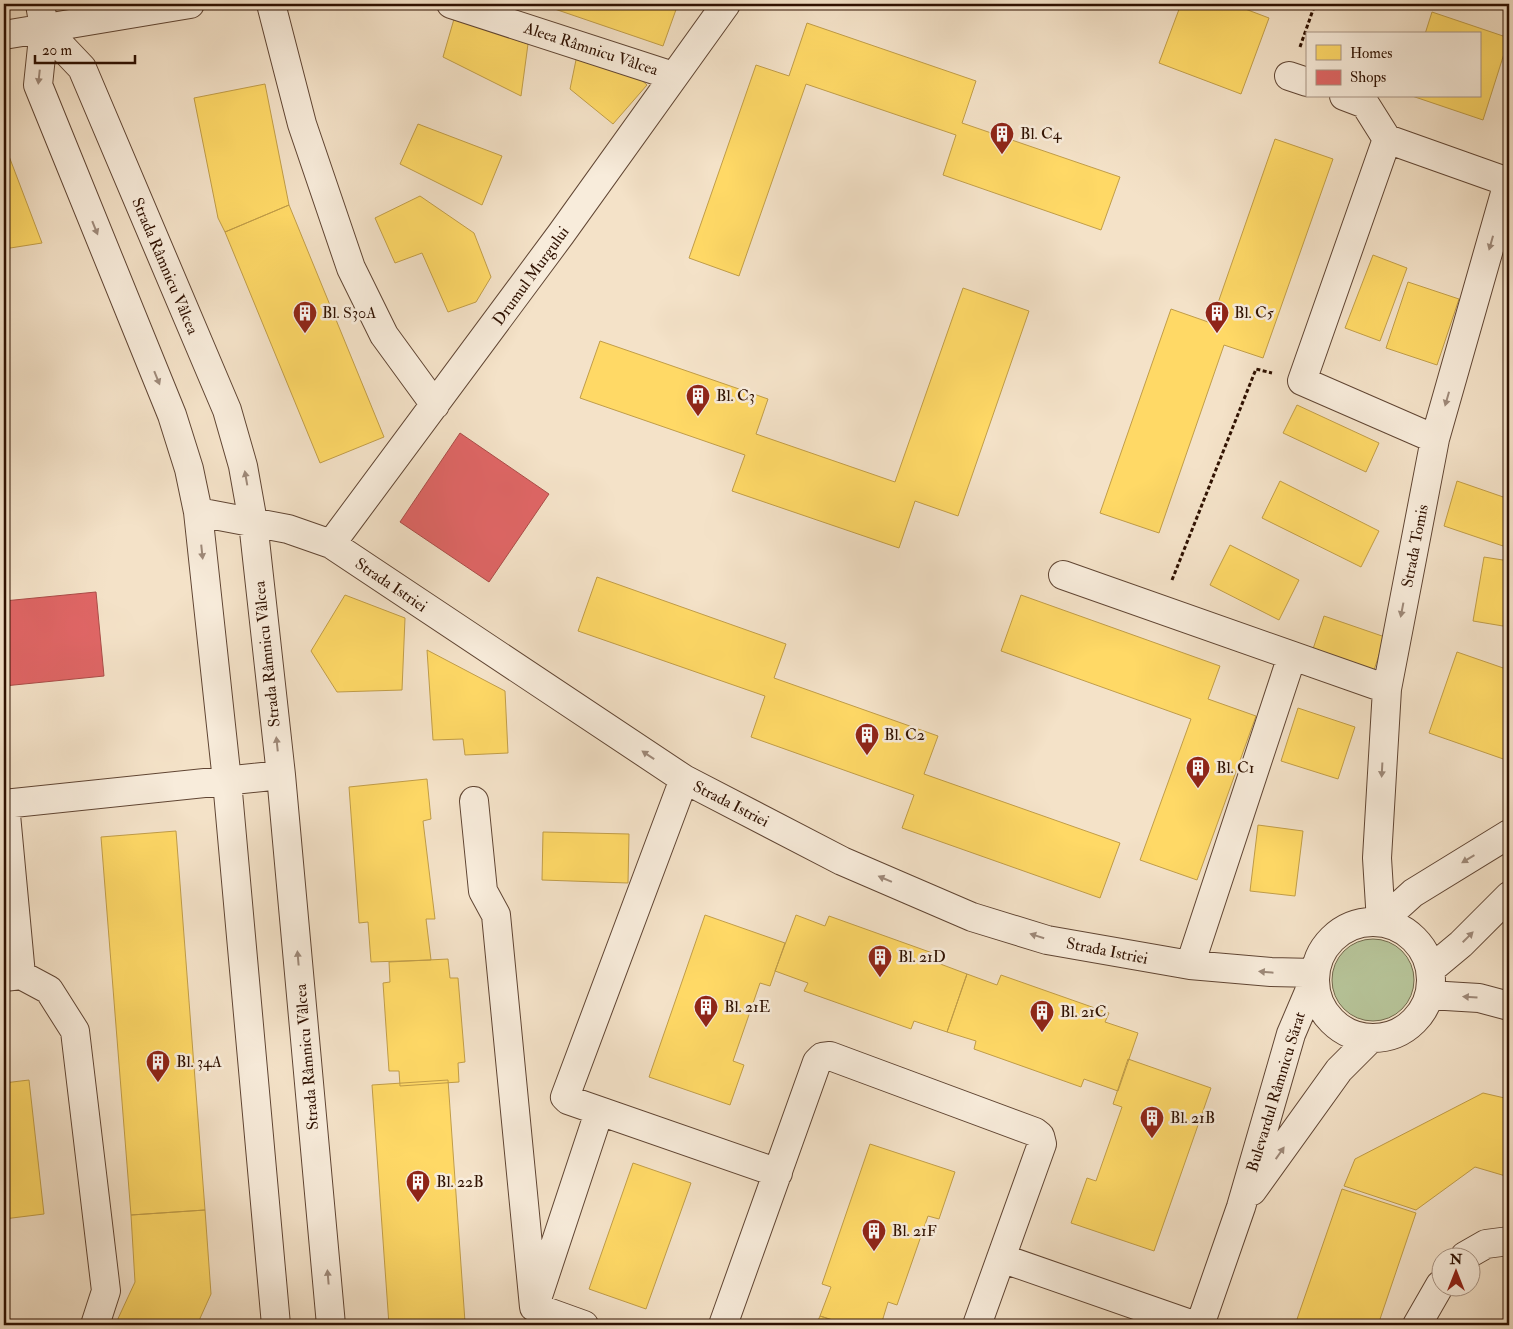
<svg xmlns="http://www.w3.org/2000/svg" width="1513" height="1329" font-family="'IM FELL Double Pica',serif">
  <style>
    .green { fill: #b7c499; stroke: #736a4d }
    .homes { fill: #ffd966; stroke: #c19d48 }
    .shops { fill: #e06666; stroke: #ab4c48 }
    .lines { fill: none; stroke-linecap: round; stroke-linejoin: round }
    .minor-casing { stroke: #604533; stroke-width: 30 }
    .path { stroke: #2f1101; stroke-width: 3; stroke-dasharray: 4 2.5; stroke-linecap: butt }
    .minor { stroke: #f8ecdb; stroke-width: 28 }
    .oneway { fill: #9e8979 }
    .labels { text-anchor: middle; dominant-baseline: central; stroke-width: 5; stroke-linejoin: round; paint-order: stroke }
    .street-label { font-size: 16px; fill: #2f1101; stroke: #f8ecdb }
    .poi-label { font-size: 16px; fill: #2f1101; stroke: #f8ecdb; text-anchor: start }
  </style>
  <rect width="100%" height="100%" fill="#f4e2c8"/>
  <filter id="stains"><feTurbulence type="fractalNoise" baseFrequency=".004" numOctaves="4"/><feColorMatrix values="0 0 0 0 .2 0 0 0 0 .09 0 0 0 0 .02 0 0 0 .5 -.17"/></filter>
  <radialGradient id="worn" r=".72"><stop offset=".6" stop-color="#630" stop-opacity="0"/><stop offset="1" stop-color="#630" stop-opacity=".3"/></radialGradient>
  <path class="green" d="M1332 980a41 41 0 1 1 82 0a41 41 0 1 1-82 0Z"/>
  <path class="homes" d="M 540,4 L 678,4 L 663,46 Z
    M 1181,4 L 1232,4 L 1269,18 L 1241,94 L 1159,63 Z
    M 1432,12 L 1509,38 L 1483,120 L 1412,96 L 1479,96 L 1479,34 L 1425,34 Z
    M 454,19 L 528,44 L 521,96 L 443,57 Z
    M 807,23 L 976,81 L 962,123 L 1120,177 L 1101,230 L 943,175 L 956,135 L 806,84 L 739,276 L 689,258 L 756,65 L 789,76 Z
    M 577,55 L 635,74 L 647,85 L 613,124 L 570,89 Z
    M 265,84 L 289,205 L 225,232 L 218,218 L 194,98 Z
    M 418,124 L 502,156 L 482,205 L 400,164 Z
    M 1275,139 L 1333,159 L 1263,358 L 1224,345 L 1159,533 L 1100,513 L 1171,309 L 1211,323 Z
    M 4,143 L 42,243 L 4,249 Z
    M 420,196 L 474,233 L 491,277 L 476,302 L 448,312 L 422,253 L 395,263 L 375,218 Z
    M 289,205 L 384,437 L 320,463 L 225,232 Z
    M 1373,255 L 1407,268 L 1380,341 L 1345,328 Z
    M 1408,282 L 1459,299 L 1437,365 L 1386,348 Z
    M 963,288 L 1029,311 L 958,516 L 915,501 L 899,548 L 732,491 L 745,455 L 580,398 L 600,341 L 768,399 L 756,434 L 895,482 Z
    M 1297,405 L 1379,443 L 1366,472 L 1283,433 Z
    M 1280,481 L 1379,531 L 1361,567 L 1262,518 Z
    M 1457,481 L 1509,499 L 1509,548 L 1444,526 Z
    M 1230,545 L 1299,580 L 1279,620 L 1210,585 Z
    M 1484,557 L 1509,561 L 1509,627 L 1473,621 Z
    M 597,577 L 786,644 L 774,678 L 938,736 L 924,774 L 1120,843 L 1100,898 L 902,828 L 914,795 L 751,737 L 765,696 L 578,631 Z
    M 345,595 L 405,618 L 402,690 L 337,692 L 311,651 Z
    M 1021,595 L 1220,666 L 1208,699 L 1256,716 L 1197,880 L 1140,860 L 1191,719 L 1001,651 Z
    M 1324,616 L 1385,637 L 1373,673 L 1312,652 Z
    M 427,650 L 505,691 L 508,753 L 465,755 L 463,739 L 433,740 Z
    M 1457,652 L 1509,670 L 1509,761 L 1429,733 Z
    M 1298,708 L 1355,727 L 1338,779 L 1281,761 Z
    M 427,779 L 431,819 L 423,821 L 435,919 L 426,919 L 431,960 L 371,962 L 368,922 L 359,923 L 349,787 Z
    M 1258,825 L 1303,831 L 1295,896 L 1250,891 Z
    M 176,831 L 205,1210 L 131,1215 L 101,837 Z
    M 543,832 L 629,834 L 628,883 L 542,880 Z
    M 705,915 L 785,943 L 770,986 L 760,983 L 733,1061 L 744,1065 L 730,1105 L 649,1077 Z
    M 796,915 L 825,926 L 829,916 L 938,955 L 935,962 L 967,974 L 947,1032 L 914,1021 L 911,1029 L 804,991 L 808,983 L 775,971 Z
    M 448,959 L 450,978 L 458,978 L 465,1062 L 458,1063 L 459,1082 L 400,1086 L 399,1071 L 389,1071 L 383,983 L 390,982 L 389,962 Z
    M 967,974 L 997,985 L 1001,975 L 1109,1013 L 1105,1022 L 1138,1033 L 1118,1091 L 1084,1079 L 1081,1087 L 974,1049 L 976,1041 L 947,1032 Z
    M 1128,1059 L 1211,1088 L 1154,1251 L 1071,1223 L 1087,1178 L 1096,1181 L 1122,1107 L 1113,1104 Z
    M 29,1080 L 44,1214 L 4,1219 L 4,1083 Z
    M 448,1080 L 465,1322 L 389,1325 L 372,1085 Z
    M 1483,1093 L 1509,1099 L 1509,1177 L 1475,1167 L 1416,1210 L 1344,1186 L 1355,1159 Z
    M 870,1144 L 955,1172 L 939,1219 L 928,1216 L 897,1305 L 888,1302 L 881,1325 L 848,1325 L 820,1316 L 831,1287 L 822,1284 Z
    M 633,1163 L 691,1183 L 646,1309 L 589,1289 Z
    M 1342,1189 L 1416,1213 L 1378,1325 L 1295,1325 Z
    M 205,1210 L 211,1294 L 197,1325 L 122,1325 L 116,1323 L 135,1282 L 131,1215 Z
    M 820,1316 L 848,1325 L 816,1325 Z"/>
  <path class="shops" d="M 460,433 L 549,494 L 489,582 L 400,522 Z
    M 96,592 L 104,676 L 4,686 L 4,601 Z"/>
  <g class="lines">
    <defs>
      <path id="minor" d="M 40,4 L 44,28 L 38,85 L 172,415 L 189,469 L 198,512 L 227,781 L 276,1325
        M 271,4 L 302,124 L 351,268 L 384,335 L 435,405
        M 451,4 L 673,76
        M 44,28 L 82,68 L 227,410 L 243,466 L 253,522 L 281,775 L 331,1325
        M 4,35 L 190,4
        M 1289,76 L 1307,82
        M 1344,96 L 1365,104 L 1387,139 L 1508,182
        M 1387,139 L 1302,381 L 1435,439
        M 198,512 L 288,529 L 331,544 L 684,779 L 842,861 L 972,917 L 1047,940 L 1190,965 L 1271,972 L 1315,973
        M 331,544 L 561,234 L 726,4
        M 1063,575 L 1387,689
        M 684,779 L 565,1097 L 568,1100 L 778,1173
        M 474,801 L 483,891 L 496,915 L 534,1307 L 584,1325
        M 4,804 L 281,775
        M1315 980a58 58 0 1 1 116 0a58 58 0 1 1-116 0Z
        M 1381,922 L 1377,858 L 1387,689 L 1435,439 L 1509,179
        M 1381,922 L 1413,893 L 1509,834
        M 1190,965 L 1292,656
        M 1431,969 L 1461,944 L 1509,896
        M 21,975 L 49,990 L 75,1031 L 106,1291 L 95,1325
        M 4,977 L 21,975 L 5,804
        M 1429,995 L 1479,998 L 1509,1006
        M 1252,1191 L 1339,1070 L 1371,1038
        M 1465,1256 L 1486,1244 L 1509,1241
        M 1001,1258 L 1193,1325
        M 537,1299 L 599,1112
        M 723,1325 L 817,1062 L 822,1057 L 830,1056 L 1035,1132 L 1040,1136 L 1042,1144 L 977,1325
        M 1200,1325 L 1241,1207 L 1291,1034 L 1314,980
        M 1417,1325 L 1440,1285"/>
    </defs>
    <use href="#minor" class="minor-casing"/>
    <path class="path" d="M 1300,47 L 1315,4
      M 1172,580 L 1256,369 L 1272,373"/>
    <use href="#minor" class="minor"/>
  </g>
  <defs><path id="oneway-solid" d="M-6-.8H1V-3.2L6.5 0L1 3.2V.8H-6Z" transform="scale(1.25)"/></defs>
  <g class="oneway">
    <use href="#oneway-solid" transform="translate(39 77) rotate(96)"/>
    <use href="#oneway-solid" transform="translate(95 228) rotate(68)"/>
    <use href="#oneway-solid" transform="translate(1491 243) rotate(106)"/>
    <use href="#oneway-solid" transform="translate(157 378) rotate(68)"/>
    <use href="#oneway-solid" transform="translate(1447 399) rotate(106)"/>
    <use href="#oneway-solid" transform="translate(246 478) rotate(-100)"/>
    <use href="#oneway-solid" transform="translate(202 552) rotate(84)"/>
    <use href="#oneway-solid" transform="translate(1402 610) rotate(101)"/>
    <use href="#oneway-solid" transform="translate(277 744) rotate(-96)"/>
    <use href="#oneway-solid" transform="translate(648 755) rotate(-146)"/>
    <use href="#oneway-solid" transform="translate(1382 770) rotate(93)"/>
    <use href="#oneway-solid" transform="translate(1468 859) rotate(149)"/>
    <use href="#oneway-solid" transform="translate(885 879) rotate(-157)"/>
    <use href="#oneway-solid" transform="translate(1037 936) rotate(-163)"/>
    <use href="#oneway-solid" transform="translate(1468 937) rotate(-45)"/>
    <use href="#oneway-solid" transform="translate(298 958) rotate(-95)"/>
    <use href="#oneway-solid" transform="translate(1266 972) rotate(-175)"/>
    <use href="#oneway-solid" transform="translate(1470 997) rotate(-176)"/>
    <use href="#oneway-solid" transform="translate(1280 1153) rotate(-55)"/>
    <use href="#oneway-solid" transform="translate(328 1277) rotate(-95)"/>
  </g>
  <defs>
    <symbol id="building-pin" viewBox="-11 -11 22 30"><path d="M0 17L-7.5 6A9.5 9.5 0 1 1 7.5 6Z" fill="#8f2418" stroke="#f8ecdb"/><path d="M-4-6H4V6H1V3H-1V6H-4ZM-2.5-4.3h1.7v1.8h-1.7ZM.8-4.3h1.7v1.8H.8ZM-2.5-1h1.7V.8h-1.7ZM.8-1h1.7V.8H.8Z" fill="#fff"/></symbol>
  </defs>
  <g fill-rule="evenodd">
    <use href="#building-pin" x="988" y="120" width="28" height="38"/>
    <use href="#building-pin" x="291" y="299" width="28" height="38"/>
    <use href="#building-pin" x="1203" y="299" width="28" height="38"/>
    <use href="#building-pin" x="684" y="382" width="28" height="38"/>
    <use href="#building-pin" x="853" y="721" width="28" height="38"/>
    <use href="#building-pin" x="1184" y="754" width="28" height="38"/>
    <use href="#building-pin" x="866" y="943" width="28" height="38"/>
    <use href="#building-pin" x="692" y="993" width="28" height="38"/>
    <use href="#building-pin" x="1028" y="998" width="28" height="38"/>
    <use href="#building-pin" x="144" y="1048" width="28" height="38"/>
    <use href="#building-pin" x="1138" y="1104" width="28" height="38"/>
    <use href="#building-pin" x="404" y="1168" width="28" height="38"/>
    <use href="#building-pin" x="860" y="1217" width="28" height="38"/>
  </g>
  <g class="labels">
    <g class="street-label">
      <text transform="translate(591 49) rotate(18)">Aleea Râmnicu Vâlcea</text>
      <text transform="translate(165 266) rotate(67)">Strada Râmnicu Vâlcea</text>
      <text transform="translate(531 276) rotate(-54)">Drumul Murgului</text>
      <text transform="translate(1415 546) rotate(-79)">Strada Tomis</text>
      <text transform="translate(391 585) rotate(34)">Strada Istriei</text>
      <text transform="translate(267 654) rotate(-96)">Strada Râmnicu Vâlcea</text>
      <text transform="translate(731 804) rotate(27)">Strada Istriei</text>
      <text transform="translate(1107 951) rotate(11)">Strada Istriei</text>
      <text transform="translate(307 1057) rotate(-95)">Strada Râmnicu Vâlcea</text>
      <text transform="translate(1276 1092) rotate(-73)">Bulevardul Râmnicu Sărat</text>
    </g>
    <g class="poi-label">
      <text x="1020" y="134">Bl. C4</text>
      <text x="322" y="313">Bl. S30A</text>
      <text x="1234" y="313">Bl. C5</text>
      <text x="716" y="396">Bl. C3</text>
      <text x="884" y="735">Bl. C2</text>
      <text x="1216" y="768">Bl. C1</text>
      <text x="898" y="957">Bl. 21D</text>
      <text x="724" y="1007">Bl. 21E</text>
      <text x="1060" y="1012">Bl. 21C</text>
      <text x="176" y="1062">Bl. 34A</text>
      <text x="1170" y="1118">Bl. 21B</text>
      <text x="436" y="1182">Bl. 22B</text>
      <text x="892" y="1231">Bl. 21F</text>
    </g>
  </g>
  <rect width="1513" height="1329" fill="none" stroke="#f4e2c8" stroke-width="20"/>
  <rect x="5" y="5" width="1503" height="1319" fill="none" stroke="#2f1101" stroke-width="2.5"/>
  <rect x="10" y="10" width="1493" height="1309" fill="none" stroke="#2f1101"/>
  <rect x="1306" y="32" width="175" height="65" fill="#f8ecdb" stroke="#a89484"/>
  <rect x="1316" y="45" width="25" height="15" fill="#ffd966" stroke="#a89484"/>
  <text x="1350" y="58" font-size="15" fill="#2f1101">Homes</text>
  <rect x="1316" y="70" width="25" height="15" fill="#e06666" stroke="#a89484"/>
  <text x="1350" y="82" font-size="15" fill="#2f1101">Shops</text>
  <g transform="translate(1456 1272)"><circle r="24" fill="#f8ecdb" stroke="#a89484"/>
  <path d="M0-4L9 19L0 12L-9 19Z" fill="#8f2418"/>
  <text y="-8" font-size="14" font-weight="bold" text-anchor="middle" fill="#2f1101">N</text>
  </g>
  <path d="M35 55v8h100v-8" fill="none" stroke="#2f1101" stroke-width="2.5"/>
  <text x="42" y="55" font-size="15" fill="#2f1101" stroke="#f8ecdb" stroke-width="4" paint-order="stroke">20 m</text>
  <rect width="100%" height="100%" filter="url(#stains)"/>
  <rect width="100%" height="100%" fill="url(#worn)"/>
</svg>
